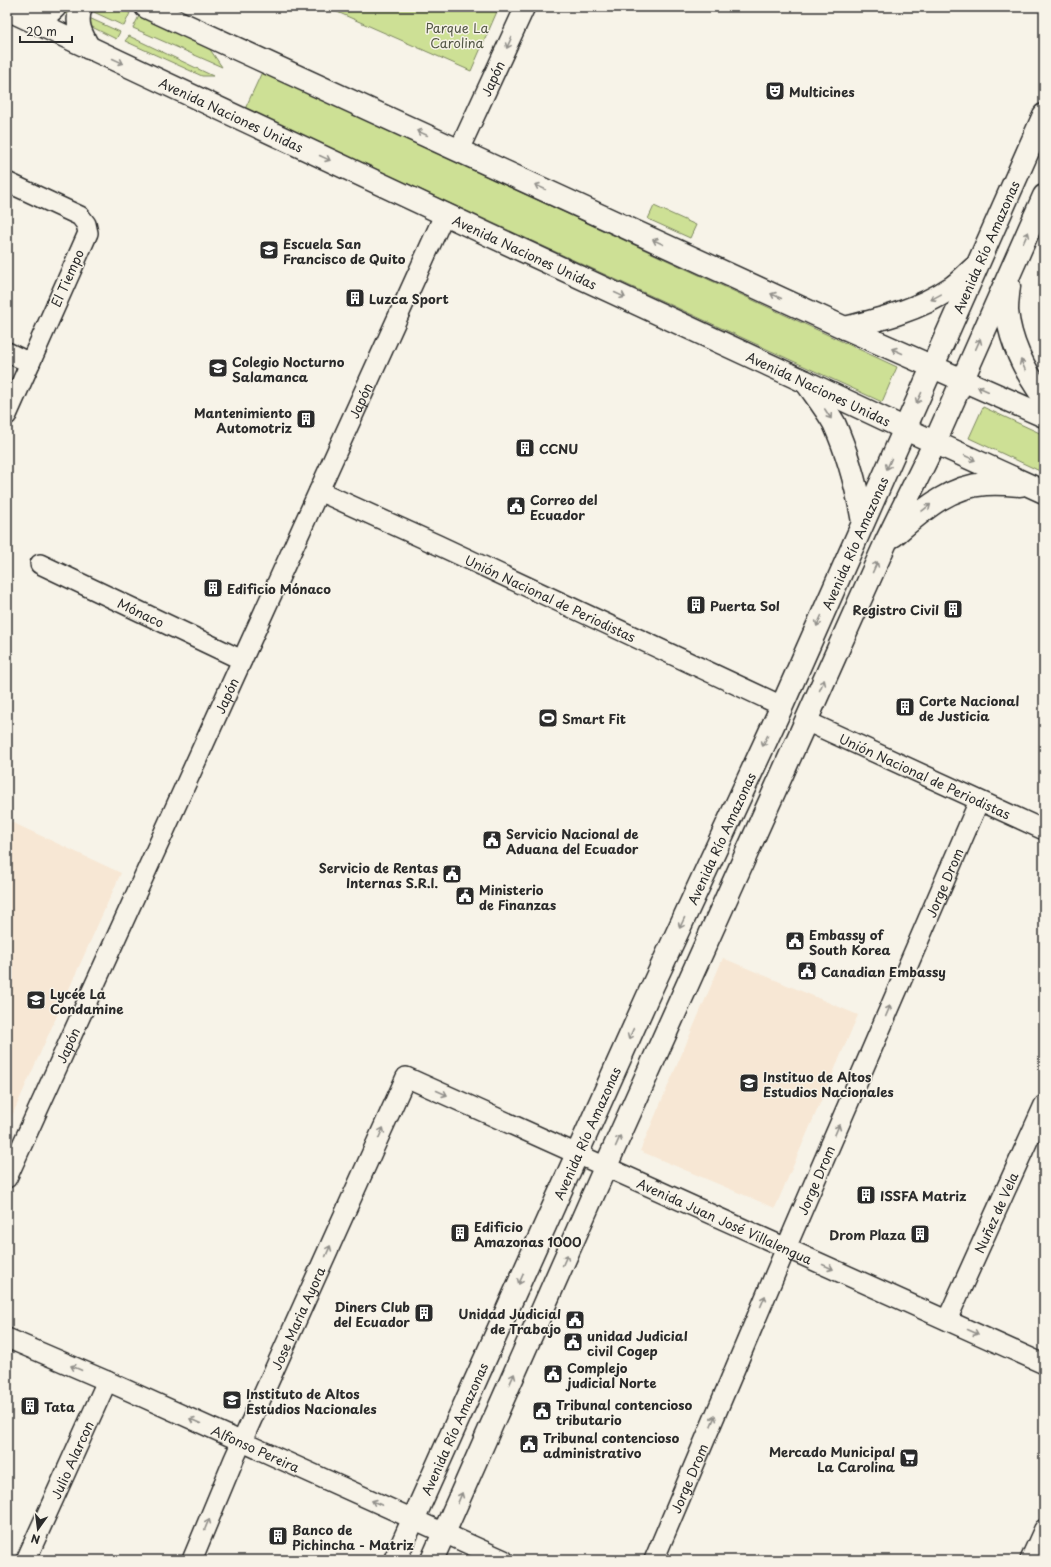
<svg xmlns="http://www.w3.org/2000/svg" width="1051" height="1567" font-family="'Playpen Sans',sans-serif">
  <style>
    .built { fill: #f7e7d4 }
    .green { fill: #cde095; stroke: #7c8660 }
    .lines { fill: none; stroke-linecap: round; stroke-linejoin: round }
    .minor-casing { stroke: #2b2b2b; stroke-width: 22 }
    .major-casing { stroke: #2b2b2b; stroke-width: 25 }
    .minor { stroke: #f7f3e8; stroke-width: 19 }
    .major { stroke: #f7f3e8; stroke-width: 22 }
    .oneway { stroke: #918f8a }
    .labels { text-anchor: middle; dominant-baseline: central; stroke-width: 3; stroke-linejoin: round; paint-order: stroke }
    .park-label { font-size: 13px; fill: #545846; stroke: #f7f3e8 }
    .street-label { font-size: 13px; fill: #2b2b2b; stroke: #f7f3e8 }
    .poi-label { font-size: 13px; font-weight: bold; fill: #2b2b2b; stroke: #f7f3e8; text-anchor: start }
  </style>
  <rect width="100%" height="100%" fill="#f7f3e8"/>
  <filter id="ink" filterUnits="userSpaceOnUse"><feTurbulence type="fractalNoise" baseFrequency=".025" numOctaves="2"/><feDisplacementMap in="SourceGraphic" scale="8" xChannelSelector="R" yChannelSelector="G"/><feConvolveMatrix kernelMatrix="1 2 1 2 8 2 1 2 1" color-interpolation-filters="sRGB"/></filter>
  <g filter="url(#ink)">
    <path class="built" d="M 7,820 L 121,873 L 7,1127 Z
      M 723,958 L 858,1015 L 775,1208 L 640,1151 Z"/>
    <path class="green" d="M 52,7 L 65,7 L 120,32 L 116,39 Z
      M 83,7 L 118,7 L 130,13 L 124,26 Z
      M 326,7 L 499,7 L 471,71 Z
      M 139,16 L 209,48 L 222,67 L 133,28 Z
      M 129,36 L 213,76 L 202,76 L 125,41 Z
      M 262,72 L 897,367 L 882,402 L 245,109 Z
      M 654,206 L 696,225 L 690,238 L 648,219 Z
      M 983,407 L 1044,435 L 1044,473 L 969,438 Z"/>
    <g class="lines">
      <defs>
        <g id="minor">
          <path id="s1" d="M 459,150 L 525,7"/>
          <path d="M 7,182 L 80,216 L 86,224 L 88,233 L 7,415"/>
          <path d="M 7,352 L 30,363"/>
          <path id="s2" d="M 319,491 L 438,545 L 782,706"/>
          <path id="s3" d="M 40,564 L 242,660"/>
          <path id="s4" d="M 806,721 L 1044,830"/>
          <path id="s5" d="M 7,1178 L 445,213"/>
          <path id="s6" d="M 947,1320 L 1044,1105"/>
          <path id="s7" d="M 7,1338 L 107,1381 L 504,1560"/>
          <path id="s8" d="M 26,1560 L 107,1381"/>
          <path id="s9" d="M 192,1560 L 234,1459 L 406,1077 L 1044,1364"/>
          <path id="s10" d="M 654,1560 L 786,1248 L 979,801"/>
          <path d="M 1030,1560 L 1044,1529"/>
        </g>
        <g id="major">
          <path d="M 81,7 C 75,23 81,34 89,48"/>
          <path d="M 146,7 L 845,328 L 1044,416"/>
          <path id="s11" d="M 7,9 L 485,233 L 806,382 L 912,432 L 1044,492"/>
          <path d="M 21,14 C 34,18 45,18 55,7"/>
          <path d="M 1009,286 C 1008,294 1007,303 1007,311 C 1010,343 1026,373 1044,398"/>
          <path d="M 845,328 C 882,319 918,310 951,288 C 959,283 966,275 974,268"/>
          <path d="M 806,382 C 815,395 826,409 834,423 C 848,454 857,488 863,522"/>
          <path d="M 893,536 C 920,513 948,486 986,484 C 997,483 1009,484 1020,485"/>
          <path id="s12" d="M 395,1560 L 647,998 L 782,706 L 1044,115"/>
          <path d="M 432,1560 L 601,1177 L 806,721 L 886,542 L 935,442 L 1044,196"/>
        </g>
      </defs>
      <use href="#minor" class="minor-casing"/>
      <use href="#major" class="major-casing"/>
      <use href="#minor" class="minor"/>
      <use href="#major" class="major"/>
    </g>
    <defs><path id="oneway-shaft" d="M-6 0H5M1.5-3L5.5 0L1.5 3" fill="none" stroke-width="1.6" stroke-linecap="round" stroke-linejoin="round"/></defs>
    <g class="oneway">
      <use href="#oneway-shaft" transform="translate(509 43) rotate(114)"/>
      <use href="#oneway-shaft" transform="translate(118 61) rotate(25)"/>
      <use href="#oneway-shaft" transform="translate(422 133) rotate(-155)"/>
      <use href="#oneway-shaft" transform="translate(325 158) rotate(25)"/>
      <use href="#oneway-shaft" transform="translate(540 187) rotate(-155)"/>
      <use href="#oneway-shaft" transform="translate(1026 237) rotate(-66)"/>
      <use href="#oneway-shaft" transform="translate(658 242) rotate(-155)"/>
      <use href="#oneway-shaft" transform="translate(620 295) rotate(25)"/>
      <use href="#oneway-shaft" transform="translate(776 296) rotate(-155)"/>
      <use href="#oneway-shaft" transform="translate(936 297) rotate(151)"/>
      <use href="#oneway-shaft" transform="translate(978 344) rotate(-66)"/>
      <use href="#oneway-shaft" transform="translate(897 351) rotate(-156)"/>
      <use href="#oneway-shaft" transform="translate(1023 365) rotate(-114)"/>
      <use href="#oneway-shaft" transform="translate(983 389) rotate(-156)"/>
      <use href="#oneway-shaft" transform="translate(919 398) rotate(115)"/>
      <use href="#oneway-shaft" transform="translate(828 414) rotate(57)"/>
      <use href="#oneway-shaft" transform="translate(970 458) rotate(25)"/>
      <use href="#oneway-shaft" transform="translate(889 464) rotate(114)"/>
      <use href="#oneway-shaft" transform="translate(926 508) rotate(-38)"/>
      <use href="#oneway-shaft" transform="translate(875 567) rotate(-66)"/>
      <use href="#oneway-shaft" transform="translate(819 621) rotate(114)"/>
      <use href="#oneway-shaft" transform="translate(822 685) rotate(-66)"/>
      <use href="#oneway-shaft" transform="translate(765 741) rotate(115)"/>
      <use href="#oneway-shaft" transform="translate(682 923) rotate(115)"/>
      <use href="#oneway-shaft" transform="translate(888 1011) rotate(-67)"/>
      <use href="#oneway-shaft" transform="translate(631 1034) rotate(114)"/>
      <use href="#oneway-shaft" transform="translate(442 1093) rotate(24)"/>
      <use href="#oneway-shaft" transform="translate(837 1130) rotate(-67)"/>
      <use href="#oneway-shaft" transform="translate(381 1133) rotate(-66)"/>
      <use href="#oneway-shaft" transform="translate(618 1141) rotate(-66)"/>
      <use href="#oneway-shaft" transform="translate(328 1251) rotate(-66)"/>
      <use href="#oneway-shaft" transform="translate(565 1260) rotate(-66)"/>
      <use href="#oneway-shaft" transform="translate(828 1267) rotate(24)"/>
      <use href="#oneway-shaft" transform="translate(521 1279) rotate(114)"/>
      <use href="#oneway-shaft" transform="translate(763 1301) rotate(-67)"/>
      <use href="#oneway-shaft" transform="translate(973 1332) rotate(24)"/>
      <use href="#oneway-shaft" transform="translate(76 1368) rotate(-157)"/>
      <use href="#oneway-shaft" transform="translate(512 1379) rotate(-66)"/>
      <use href="#oneway-shaft" transform="translate(195 1421) rotate(-156)"/>
      <use href="#oneway-shaft" transform="translate(713 1421) rotate(-67)"/>
      <use href="#oneway-shaft" transform="translate(460 1498) rotate(-67)"/>
      <use href="#oneway-shaft" transform="translate(377 1503) rotate(-156)"/>
      <use href="#oneway-shaft" transform="translate(207 1524) rotate(-68)"/>
    </g>
  </g>
  <defs>
    <symbol id="theatre-square" viewBox="-11 -11 22 22"><rect x="-9" y="-9" width="18" height="18" rx="4" fill="#2b2b2b" stroke="#f7f3e8"/><path d="M-5-5.5Q0-4 5-5.5V0Q5 5 0 6Q-5 5-5 0ZM-3.3-2.5H-1v1.5H-3.3ZM1-2.5H3.3v1.5H1ZM-2.8 1Q0 5.5 2.8 1Z" fill="#fff"/></symbol>
    <symbol id="school-square" viewBox="-11 -11 22 22"><rect x="-9" y="-9" width="18" height="18" rx="4" fill="#2b2b2b" stroke="#f7f3e8"/><path d="M0-5L7-2L0 1L-7-2ZM-4 1L0 2.5L4 1V4Q0 6-4 4Z" fill="#fff"/></symbol>
    <symbol id="building-square" viewBox="-11 -11 22 22"><rect x="-9" y="-9" width="18" height="18" rx="4" fill="#2b2b2b" stroke="#f7f3e8"/><path d="M-4-6H4V6H1V3H-1V6H-4ZM-2.5-4.3h1.7v1.8h-1.7ZM.8-4.3h1.7v1.8H.8ZM-2.5-1h1.7V.8h-1.7ZM.8-1h1.7V.8H.8Z" fill="#fff"/></symbol>
    <symbol id="civic-square" viewBox="-11 -11 22 22"><rect x="-9" y="-9" width="18" height="18" rx="4" fill="#2b2b2b" stroke="#f7f3e8"/><path d="M-.6-6.5H3V-4.5H.6V-3L4-1V1h2V6H-6V1h2V-1L-.6-3ZM-1.2 2.5V6h2.4V2.5Z" fill="#fff"/></symbol>
    <symbol id="stadium-square" viewBox="-11 -11 22 22"><rect x="-9" y="-9" width="18" height="18" rx="4" fill="#2b2b2b" stroke="#f7f3e8"/><path d="M0-5a6.5 5 0 1 0 0 10a6.5 5 0 1 0 0-10ZM-3.5-1.8h7v3.6h-7Z" fill="#fff"/></symbol>
    <symbol id="university-square" viewBox="-11 -11 22 22"><rect x="-9" y="-9" width="18" height="18" rx="4" fill="#2b2b2b" stroke="#f7f3e8"/><path d="M0-5L7-2L0 1L-7-2ZM-4 1L0 2.5L4 1V4Q0 6-4 4Z" fill="#fff"/></symbol>
    <symbol id="supermarket-square" viewBox="-11 -11 22 22"><rect x="-9" y="-9" width="18" height="18" rx="4" fill="#2b2b2b" stroke="#f7f3e8"/><path d="M-6-5.5h2.5l.6 2H6L4.5 2H-2.5L-4.4-4H-6ZM-1.5 3.2a1.3 1.3 0 1 0 .1 0ZM3 3.2a1.3 1.3 0 1 0 .1 0Z" fill="#fff"/></symbol>
  </defs>
  <g fill-rule="evenodd">
    <use href="#theatre-square" x="764" y="80" width="22" height="22"/>
    <use href="#school-square" x="258" y="239" width="22" height="22"/>
    <use href="#building-square" x="344" y="287" width="22" height="22"/>
    <use href="#school-square" x="207" y="357" width="22" height="22"/>
    <use href="#building-square" x="295" y="408" width="22" height="22"/>
    <use href="#building-square" x="514" y="437" width="22" height="22"/>
    <use href="#civic-square" x="505" y="495" width="22" height="22"/>
    <use href="#building-square" x="202" y="577" width="22" height="22"/>
    <use href="#building-square" x="685" y="594" width="22" height="22"/>
    <use href="#building-square" x="942" y="598" width="22" height="22"/>
    <use href="#building-square" x="894" y="696" width="22" height="22"/>
    <use href="#stadium-square" x="537" y="707" width="22" height="22"/>
    <use href="#civic-square" x="481" y="829" width="22" height="22"/>
    <use href="#civic-square" x="441" y="863" width="22" height="22"/>
    <use href="#civic-square" x="454" y="885" width="22" height="22"/>
    <use href="#civic-square" x="784" y="930" width="22" height="22"/>
    <use href="#civic-square" x="796" y="960" width="22" height="22"/>
    <use href="#school-square" x="25" y="989" width="22" height="22"/>
    <use href="#university-square" x="738" y="1072" width="22" height="22"/>
    <use href="#building-square" x="855" y="1184" width="22" height="22"/>
    <use href="#building-square" x="449" y="1222" width="22" height="22"/>
    <use href="#building-square" x="909" y="1223" width="22" height="22"/>
    <use href="#building-square" x="413" y="1302" width="22" height="22"/>
    <use href="#civic-square" x="564" y="1309" width="22" height="22"/>
    <use href="#civic-square" x="562" y="1331" width="22" height="22"/>
    <use href="#civic-square" x="542" y="1363" width="22" height="22"/>
    <use href="#university-square" x="221" y="1389" width="22" height="22"/>
    <use href="#building-square" x="19" y="1395" width="22" height="22"/>
    <use href="#civic-square" x="531" y="1400" width="22" height="22"/>
    <use href="#civic-square" x="518" y="1433" width="22" height="22"/>
    <use href="#supermarket-square" x="898" y="1447" width="22" height="22"/>
    <use href="#building-square" x="267" y="1525" width="22" height="22"/>
  </g>
  <g class="labels">
    <g class="park-label">
      <text x="457" y="27">Parque La<tspan x="457" dy="15">Carolina</tspan></text>
    </g>
    <g class="street-label">
      <text stroke="none"><textPath href="#s1" startOffset="79">Japón</textPath></text>
      <text stroke="none"><textPath href="#s11" startOffset="248">Avenida Naciones Unidas</textPath></text>
      <text stroke="none"><textPath href="#s12" startOffset="1440">Avenida Río Amazonas</textPath></text>
      <text stroke="none"><textPath href="#s11" startOffset="572">Avenida Naciones Unidas</textPath></text>
      <text transform="translate(67 278) rotate(-66)">El Tiempo</text>
      <text stroke="none"><textPath href="#s11" startOffset="896">Avenida Naciones Unidas</textPath></text>
      <text stroke="none"><textPath href="#s5" startOffset="854">Japón</textPath></text>
      <text stroke="none"><textPath href="#s12" startOffset="1116">Avenida Río Amazonas</textPath></text>
      <text stroke="none"><textPath href="#s2" startOffset="255">Unión Nacional de Periodistas</textPath></text>
      <text stroke="none"><textPath href="#s3" startOffset="112">Mónaco</textPath></text>
      <text stroke="none"><textPath href="#s5" startOffset="530">Japón</textPath></text>
      <text stroke="none"><textPath href="#s4" startOffset="131">Unión Nacional de Periodistas</textPath></text>
      <text stroke="none"><textPath href="#s12" startOffset="792">Avenida Río Amazonas</textPath></text>
      <text stroke="none"><textPath href="#s10" startOffset="737">Jorge Drom</textPath></text>
      <text stroke="none"><textPath href="#s5" startOffset="146">Japón</textPath></text>
      <text stroke="none"><textPath href="#s12" startOffset="468">Avenida Río Amazonas</textPath></text>
      <text stroke="none"><textPath href="#s10" startOffset="413">Jorge Drom</textPath></text>
      <text stroke="none"><textPath href="#s6" startOffset="118">Nuñez de Vela</textPath></text>
      <text stroke="none"><textPath href="#s9" startOffset="878">Avenida Juan José Villalengua</textPath></text>
      <text stroke="none"><textPath href="#s9" startOffset="264">Jose Maria Ayora</textPath></text>
      <text stroke="none"><textPath href="#s12" startOffset="144">Avenida Río Amazonas</textPath></text>
      <text stroke="none"><textPath href="#s7" startOffset="272">Alfonso Pereira</textPath></text>
      <text stroke="none"><textPath href="#s8" startOffset="110">Julio Alarcon</textPath></text>
      <text stroke="none"><textPath href="#s10" startOffset="89">Jorge Drom</textPath></text>
    </g>
    <g class="poi-label">
      <text x="789" y="91">Multicines</text>
      <text x="283" y="243">Escuela San<tspan x="283" dy="15">Francisco de Quito</tspan></text>
      <text x="369" y="298">Luzca Sport</text>
      <text x="232" y="361">Colegio Nocturno<tspan x="232" dy="15">Salamanca</tspan></text>
      <text x="292" y="412" text-anchor="end">Mantenimiento<tspan x="292" dy="15">Automotriz</tspan></text>
      <text x="539" y="448">CCNU</text>
      <text x="530" y="499">Correo del<tspan x="530" dy="15">Ecuador</tspan></text>
      <text x="227" y="588">Edificio Mónaco</text>
      <text x="710" y="605">Puerta Sol</text>
      <text x="939" y="609" text-anchor="end">Registro Civil</text>
      <text x="919" y="700">Corte Nacional<tspan x="919" dy="15">de Justicia</tspan></text>
      <text x="562" y="718">Smart Fit</text>
      <text x="506" y="833">Servicio Nacional de<tspan x="506" dy="15">Aduana del Ecuador</tspan></text>
      <text x="438" y="867" text-anchor="end">Servicio de Rentas<tspan x="438" dy="15">Internas S.R.I.</tspan></text>
      <text x="479" y="889">Ministerio<tspan x="479" dy="15">de Finanzas</tspan></text>
      <text x="809" y="934">Embassy of<tspan x="809" dy="15">South Korea</tspan></text>
      <text x="821" y="971">Canadian Embassy</text>
      <text x="50" y="993">Lycée La<tspan x="50" dy="15">Condamine</tspan></text>
      <text x="763" y="1076">Instituo de Altos<tspan x="763" dy="15">Estudios Nacionales</tspan></text>
      <text x="880" y="1195">ISSFA Matriz</text>
      <text x="474" y="1226">Edificio<tspan x="474" dy="15">Amazonas 1000</tspan></text>
      <text x="906" y="1234" text-anchor="end">Drom Plaza</text>
      <text x="410" y="1306" text-anchor="end">Diners Club<tspan x="410" dy="15">del Ecuador</tspan></text>
      <text x="561" y="1313" text-anchor="end">Unidad Judicial<tspan x="561" dy="15">de Trabajo</tspan></text>
      <text x="587" y="1335">unidad Judicial<tspan x="587" dy="15">civil Cogep</tspan></text>
      <text x="567" y="1367">Complejo<tspan x="567" dy="15">judicial Norte</tspan></text>
      <text x="246" y="1393">Instituto de Altos<tspan x="246" dy="15">Estudios Nacionales</tspan></text>
      <text x="556" y="1404">Tribunal contencioso<tspan x="556" dy="15">tributario</tspan></text>
      <text x="44" y="1406">Tata</text>
      <text x="543" y="1437">Tribunal contencioso<tspan x="543" dy="15">administrativo</tspan></text>
      <text x="895" y="1451" text-anchor="end">Mercado Municipal<tspan x="895" dy="15">La Carolina</tspan></text>
      <text x="292" y="1529">Banco de<tspan x="292" dy="15">Pichincha - Matriz</tspan></text>
    </g>
  </g>
  <rect width="1051" height="1567" fill="none" stroke="#f7f3e8" stroke-width="24"/>
  <rect x="12" y="12" width="1027" height="1543" fill="none" stroke="#2b2b2b" stroke-width="1.5" filter="url(#ink)"/>
  <g transform="translate(38 1529) rotate(194)" stroke="#f7f3e8" stroke-width="3" paint-order="stroke">
  <path d="M0-3L7 15L0 10L-7 15Z" fill="#2b2b2b"/>
  <text y="-6" font-size="11" font-weight="bold" text-anchor="middle" fill="#2b2b2b">N</text>
  </g>
  <path d="M20 36v6h52v-6" fill="none" stroke="#2b2b2b" stroke-width="2"/>
  <text x="26" y="36" font-size="12" fill="#2b2b2b" stroke="#f7f3e8" stroke-width="3" paint-order="stroke">20 m</text>
</svg>
